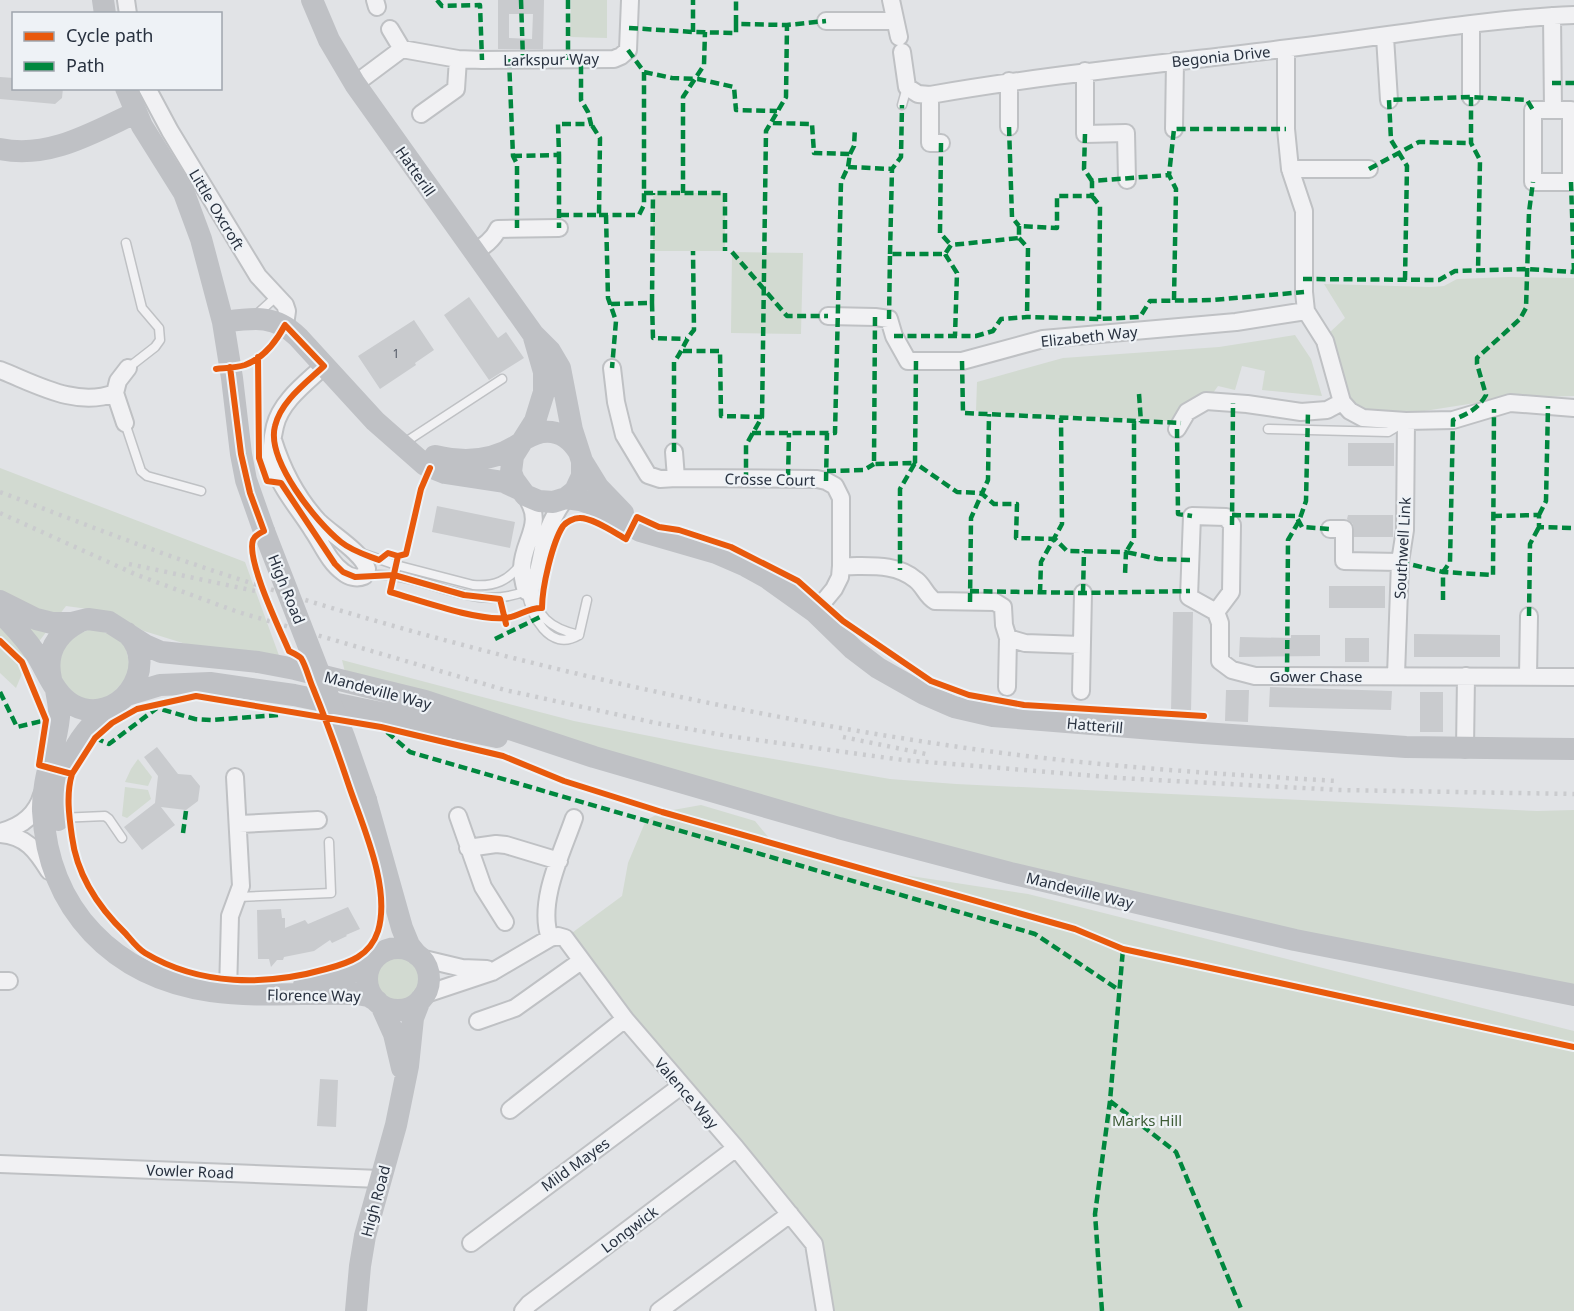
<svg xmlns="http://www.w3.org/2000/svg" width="1574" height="1311" font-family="'Noto Sans',sans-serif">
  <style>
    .green { fill: #d2dad1 }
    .building { fill: #c9cbce; fill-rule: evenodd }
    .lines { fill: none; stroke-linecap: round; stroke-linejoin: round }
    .lane-casing { stroke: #bfc1c4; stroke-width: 11 }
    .street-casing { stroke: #bfc1c4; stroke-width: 20 }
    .lane { stroke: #f1f1f3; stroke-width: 8 }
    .street { stroke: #f1f1f3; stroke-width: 16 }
    .secondary { stroke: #bfc1c5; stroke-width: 22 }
    .rail { stroke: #cacbce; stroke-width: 4.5; stroke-dasharray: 3 6; stroke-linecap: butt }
    .secondary-bridge { stroke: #bfc1c5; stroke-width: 22 }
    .quiet { stroke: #00873e; stroke-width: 4.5; stroke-dasharray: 9 4.5; stroke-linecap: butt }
    .cycleway-casing { stroke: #eef2f6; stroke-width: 10 }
    .cycleway { stroke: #e8590c; stroke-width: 6 }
    .labels { text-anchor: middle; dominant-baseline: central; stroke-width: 4.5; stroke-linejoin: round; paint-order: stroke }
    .number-label { font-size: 12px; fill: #515864 }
    .street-label { font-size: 15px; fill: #28313f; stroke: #eef2f6 }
    .park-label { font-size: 15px; fill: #3d5b35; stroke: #eef2f6 }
  </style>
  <rect width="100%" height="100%" fill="#e1e3e6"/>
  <path class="green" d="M 571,0 L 607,0 L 607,38 L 570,37 Z
    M 653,193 L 725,193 L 725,251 L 653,251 Z
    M 732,252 L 803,253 L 801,334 L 731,333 Z
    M 1509,277 L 1574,278 L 1574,396 L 1507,398 L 1418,412 L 1366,410 L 1349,399 L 1328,334 L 1345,318 L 1324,284 L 1430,287 L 1444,286 L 1457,279 Z
    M 1295,335 L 1311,359 L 1322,396 L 1262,390 L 1265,371 L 1242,366 L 1235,390 L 1218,386 L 1213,393 L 1196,398 L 1169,421 L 976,411 L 977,382 L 1063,358 L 1219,347 Z
    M 0,468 L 245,562 L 281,661 L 186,644 L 144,631 L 110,612 L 66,606 L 31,652 L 16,688 L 0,673 Z
    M 92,629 C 123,636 128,642 130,675 L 106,700 C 99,700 88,701 81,699 C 78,698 73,692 71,690 C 46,668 63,636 92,629 Z
    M 342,660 L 574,721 L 715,749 L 890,779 L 956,784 L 1537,811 L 1574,810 L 1574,992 L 1146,906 L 346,676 Z
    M 138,759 L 152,777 L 148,786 L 125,782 L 131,769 Z
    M 125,787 L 148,790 L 151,799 L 127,818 L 122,816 Z
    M 701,805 L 755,821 L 774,844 L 865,869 L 1028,894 L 1574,1031 L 1574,1311 L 825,1311 L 814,1244 L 565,938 L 622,896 L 628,863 L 646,820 L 662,812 Z
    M376 979a22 22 0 1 1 44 0a22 22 0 1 1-44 0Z"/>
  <path class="building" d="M 498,0 L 544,0 L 543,49 L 498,49 ZM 509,14 L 533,14 L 532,39 L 509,38 Z
    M 0,77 L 14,78 L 14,88 L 63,88 L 62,98 L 55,104 L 0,99 Z
    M 469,297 L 498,338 L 506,332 L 524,358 L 489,380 L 444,315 Z
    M 414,320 L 434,350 L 415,363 L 416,365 L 380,389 L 358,356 Z
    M 1348,443 L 1394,443 L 1394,466 L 1348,466 Z
    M 437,506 L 515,522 L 510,548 L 432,532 Z
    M 1348,515 L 1393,515 L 1393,537 L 1354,537 L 1353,524 L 1347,519 Z
    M 1329,586 L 1385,586 L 1385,608 L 1329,608 Z
    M 1173,612 L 1193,612 L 1191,712 L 1171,712 Z
    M 1414,634 L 1500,635 L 1500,657 L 1414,657 Z
    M 1291,635 L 1320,635 L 1320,656 L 1239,657 L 1240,637 L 1291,638 Z
    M 1345,638 L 1369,638 L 1369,662 L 1345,662 Z
    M 1270,687 L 1392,691 L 1391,710 L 1269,707 Z
    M 1226,690 L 1249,690 L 1248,722 L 1225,721 Z
    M 1420,692 L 1443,692 L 1443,732 L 1420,732 Z
    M 157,747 L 178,774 L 191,775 L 200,786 L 198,801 L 186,810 L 161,807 L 175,825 L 142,850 L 124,827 L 155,803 L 158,776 L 144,757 Z
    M 348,907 L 360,929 L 346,935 L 347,936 L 332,943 L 330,940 L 314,951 L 284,957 L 283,960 L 277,960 L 271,967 L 269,959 L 258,959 L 257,910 L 281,909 L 282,918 L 285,918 L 285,928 L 305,920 L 308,924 Z
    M 320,1079 L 338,1080 L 336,1127 L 317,1126 Z"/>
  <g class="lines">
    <defs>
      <path id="lane" d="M 902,105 L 907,87
        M 126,243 L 142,308 L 159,328 L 160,340 L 155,347 L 128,368
        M 256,315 L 277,296
        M 125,423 L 141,471 L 147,476 L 201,491
        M 1268,429 L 1388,432 L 1403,423
        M 404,443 L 502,379
        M 361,553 L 396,565 L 473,585 C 494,587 508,581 521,564
        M 364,576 C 422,567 465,615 526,591 C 531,615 549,653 579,635
        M 535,585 C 532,616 552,629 579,635
        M 579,635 L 587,600
        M 59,818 L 105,816 L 109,819 L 122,838
        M 238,897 L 331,893 L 329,842"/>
      <path id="street" d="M 126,0 L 128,14
        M 375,0 L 377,7
        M 891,0 L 899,37
        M 1552,16 L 1553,110 L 1533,110 L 1533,182 L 1571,182 L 1571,110 L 1553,110
        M 826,21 L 895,21
        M 1471,25 L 1471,97
        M 390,29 L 402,49
        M 1385,37 L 1389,100
        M 1286,49 L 1286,129 L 1290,169 L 1304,211 L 1304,292 L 1306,311 L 1325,341 L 1342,402 L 1350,411 L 1363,418 L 1406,421 L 1453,420 L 1510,403 L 1574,408
        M 902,52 L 907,87 L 918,94 L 930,95 C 1050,74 1170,63 1290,48 C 1383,37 1480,19 1574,15
        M 1085,71 L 1085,134 L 1126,133 L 1127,180
        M 1009,81 L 1009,127
        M 355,84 L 402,49 L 458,59 L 482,60 L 614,59 L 621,56 L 628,50 L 630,0
        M 147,88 L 170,131 L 258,276 L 285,305 L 287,311 L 285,325
        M 930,95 L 930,143 L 941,143
        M 421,114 L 456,89 L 458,59
        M 1174,129 L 1175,61
        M 1290,169 L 1369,169
        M 474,252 C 484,246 493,240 498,229 L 559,228
        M 828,316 L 875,317 L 889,319 L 894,336 L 908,361 L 962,361 L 1043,339 L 1236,322 L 1306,311
        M 612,368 L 616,402 L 624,435 L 648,475 L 660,479 L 676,478
        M 0,370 C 36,384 76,408 115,393 L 125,423
        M 115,393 L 118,381 L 128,368
        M 1177,429 L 1187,412 L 1206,401 L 1247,404 L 1301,412 L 1327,410 L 1342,402
        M 273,440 C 282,469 298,499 318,521 C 331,534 363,553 367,569 L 364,576 C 357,579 349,577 343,572 C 329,562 322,544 313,531 C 300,510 282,490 274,467 C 270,456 272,438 275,426 C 281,401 306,383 324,366
        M 674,452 L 676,478 L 817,479 L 826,481 L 835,486 L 841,498 L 841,566 L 840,577 L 834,589 L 815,612
        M 525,495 C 546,524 523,539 522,568 C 522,576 524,584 526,591 C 540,583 541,551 546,535 C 551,522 557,509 566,498
        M 1330,529 L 1344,529 L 1344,561 L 1400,562
        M 841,566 C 867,567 895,562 916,580 C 924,586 926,596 935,601 L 995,602 L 1003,607 L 1004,625 L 1008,638 L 1025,643 L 1081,645
        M 1216,612 L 1231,592 L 1232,525 L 1226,517 L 1192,516 L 1189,597 L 1216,612 L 1220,623 L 1220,661 L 1232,670 L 1255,676 L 1574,677
        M 1396,675 L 1400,562 L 1405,530 L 1406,421
        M 1528,676 L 1529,616
        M 1007,687 L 1008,638
        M 1081,691 L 1083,593
        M 1465,749 L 1466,676
        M 458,816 L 483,887 L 505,922
        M 239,824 L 318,820
        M 0,832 C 20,827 36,816 42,795
        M 0,834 C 26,836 36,850 49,871
        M 468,848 L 496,844 L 506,845 L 559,861
        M 550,938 C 537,902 562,853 574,818
        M 420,958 L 462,968 L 487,969
        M 0,981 L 9,981
        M 228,992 L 230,916 L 241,886 L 235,777
        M 423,995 L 492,972 L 550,938 L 558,936 L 565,938 L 625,1019 L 736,1148 L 814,1244 L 825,1311
        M 478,1021 L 515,1008 L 581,961
        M 510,1110 L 625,1019
        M 0,1164 L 380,1179
        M 471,1243 L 681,1086
        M 523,1311 L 529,1304 L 736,1148
        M 659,1311 L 790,1214"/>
    </defs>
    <use href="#lane" class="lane-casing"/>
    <use href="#street" class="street-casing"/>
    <use href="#lane" class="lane"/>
    <use href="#street" class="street"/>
    <path class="secondary" d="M 103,0 L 105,14
      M 312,0 L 329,40 L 355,84 L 533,334 L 544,372 L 544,392 L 535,421 L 513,456 L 511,472 L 514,480 L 525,495 L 539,501 L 553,502 L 566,498 L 575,491 L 582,476 L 582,461 L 572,430 L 560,368 L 550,351 L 533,334
      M 126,88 L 142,126 L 184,193 L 201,239 L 223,322 L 232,378 L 241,454 L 246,480 L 264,531
      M 0,149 C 49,159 92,133 135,113
      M 223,322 C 253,318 275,314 298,337 L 375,421 L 425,465 L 445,473 L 504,482 L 519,489
      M 525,439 C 546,426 566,431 579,452
      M 435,456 C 464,463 494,461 519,444
      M 582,461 L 598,487 L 623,513
      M 566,498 L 580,500 L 594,505 L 640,531 L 716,553 L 746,566 L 766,577 L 815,612 L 853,649 L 878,668 L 924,694 L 954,707 L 993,716 L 1203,733 L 1406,747 L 1574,749
      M 0,601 L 36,619 L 52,623 L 72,623 L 88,619 L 109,622 L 145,645 L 161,652 L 258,662 L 295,669 L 425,701 L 594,757 L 839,828 L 1010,873 L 1295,940 L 1574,995
      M 0,612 C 13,625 26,639 36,654 C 47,671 54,694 73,705 C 117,728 162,668 127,633
      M 51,679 C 45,653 56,634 79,622
      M 56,689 C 57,698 60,707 59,717 C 56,749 42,778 43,811 C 48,910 114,977 211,991 C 259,998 309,992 357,994 L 368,996 L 377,1001
      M 127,695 L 160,685 L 210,683 L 294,695 L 497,737
      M 366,800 L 402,928 L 409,945 L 417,955
      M 58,820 C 57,772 77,730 118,703
      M367 979a31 31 0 1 1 62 0a31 31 0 1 1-62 0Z
      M 304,985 L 349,974 L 373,960
      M 381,1005 L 394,1034 L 402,1068
      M 356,1311 L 360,1266 L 365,1236 L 396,1125 L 408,1066 L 413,1018 L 420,1000"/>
    <path class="rail" d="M 0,492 C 71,519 142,547 214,571 C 460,652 715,712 973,749 C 1093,766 1216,774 1337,781
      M 0,513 L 137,575 L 238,612 L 505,690 L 656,723 L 728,736 L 903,760 L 1119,778 L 1340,790 L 1574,794
      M 129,564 L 255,591
      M 843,737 L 931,755"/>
    <path class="secondary-bridge" d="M 264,531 L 344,737 L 366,800"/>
    <path class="quiet" d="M 437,0 L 442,6 L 480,5 L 482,60
      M 521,0 L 523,60
      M 568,0 L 568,60
      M 736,24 L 736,0
      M 629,28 L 693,32 L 736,33 L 736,24 L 787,25 L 826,21
      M 693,32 L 693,0
      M 628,50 L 644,72 L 672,78 L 698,79 L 734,87 L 736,110 L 777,111
      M 509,59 L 513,156 L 517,164 L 517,228
      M 1552,83 L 1574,83
      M 1471,97 L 1471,143 L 1480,160 L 1478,272
      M 1009,127 L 1012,217 L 1019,226
      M 1085,134 L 1084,169 L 1092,181
      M 941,143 L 940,233 L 951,245
      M 850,154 L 854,146 L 855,128
      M 559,155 L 559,228
      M 513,156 L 559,155 L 558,124 L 591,124 L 588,112 L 581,100 L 581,60
      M 848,167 L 892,169
      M 1369,169 L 1419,142 L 1471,143
      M 644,193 L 725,193 L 725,251
      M 683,193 L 683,97 L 704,65 L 705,32
      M 1092,196 L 1100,206 L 1099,319
      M 560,215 L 599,215 L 600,138 L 591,124
      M 599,215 L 639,215 L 644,205 L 644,72
      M 606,215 L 608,298 L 616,321 L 612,368
      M 1019,238 L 1028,248 L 1027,317
      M 732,252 L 787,316 L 828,316
      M 890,254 L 892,169 L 901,157 L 902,105
      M 945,254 L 957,273 L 955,336
      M 1574,272 L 1571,182 L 1574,182
      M 1303,279 L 1439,280 L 1455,271 L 1527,269 L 1574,272
      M 1405,280 L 1407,166 L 1391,140 L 1389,100 L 1471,97 L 1527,100 L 1533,110
      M 1174,300 L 1176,189 L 1169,175 L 1174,129 L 1286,129
      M 652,303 L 653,193
      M 611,304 L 652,303 L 653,338 L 686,339
      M 875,317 L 874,464 L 915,463 L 900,489 L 900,570
      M 889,319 L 890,254 L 945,254 L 951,245 L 1019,238 L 1019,226 L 1057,228 L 1057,196 L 1092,196 L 1092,181 L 1169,175
      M 894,336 L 976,336 L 993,331 L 1001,319 L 1027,317 L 1099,319 L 1140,317 L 1150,301 L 1213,300 L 1304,292
      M 683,351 L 720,351 L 721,416 L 762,417 L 746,445 L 746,479
      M 916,361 L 915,463 L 957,492 L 981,493 L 994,504 L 1017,504 L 1016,538 L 1055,539 L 1067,551 L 1126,552 L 1125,575
      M 962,361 L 963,413 L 1181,423
      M 1139,394 L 1141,422
      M 762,417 L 766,131 L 786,97 L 787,25
      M 1134,421 L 1134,539 L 1126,552 L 1158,559 L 1191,560
      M 1177,429 L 1178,514 L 1192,516
      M 752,433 L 835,433 L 841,182 L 848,167 L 850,154 L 814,153 L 812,124 L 771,123
      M 674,452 L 674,362 C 682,352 685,340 694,330 L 693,251
      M 827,471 L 864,470 L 874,464
      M 788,478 L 789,433
      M 826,481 L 827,433
      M 1232,515 L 1296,516 L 1302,527 L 1330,529
      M 1539,515 L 1546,501 L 1548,406
      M 1493,516 L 1539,515 L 1539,527 L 1574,528
      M 1232,525 L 1233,403
      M 1400,562 L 1443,572 L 1493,575 L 1494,409
      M 970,591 L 1083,593 L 1190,591
      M 1040,593 L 1041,562 L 1062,524 L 1061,418
      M 1083,593 L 1084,551
      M 1443,600 L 1443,572 L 1450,562 L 1453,420 C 1469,413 1478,409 1486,395 L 1477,364 L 1477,358 L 1520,319 L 1526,308 L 1529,212 L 1533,182
      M 970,602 L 971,518 L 988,480 L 989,414
      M 1529,616 L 1530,544 L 1539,527
      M 495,639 L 542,616
      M 1287,676 L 1288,540 L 1299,521 L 1306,501 L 1308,411
      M 0,692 L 17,727 L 46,720
      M 387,732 L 410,752 L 1035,934 L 1119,990
      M 95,738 L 109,744 L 157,708 L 195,719 L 211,720 L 278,715
      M 183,833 L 186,811
      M 1110,1101 L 1176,1152 L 1242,1311
      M 1102,1311 L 1095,1214 L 1110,1101 L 1123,949"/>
    <defs>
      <path id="cycleway" d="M 258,357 L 259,458 L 267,481 L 281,483 L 335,564 L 343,572 L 355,577 L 394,575 L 464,595 L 500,599 L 506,624
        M 230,367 L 241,454 L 250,493 L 264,531 C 260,533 255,535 253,540 C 246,560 280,630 289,651 C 293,653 298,655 301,658 C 306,666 309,679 313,688 C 326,720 338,753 349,786 C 363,827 391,888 378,931 C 370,956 349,963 326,969 C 266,986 200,986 145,953 C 138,949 132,941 126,934 C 98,907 77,876 72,837 C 69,816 66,794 72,774 L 95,738 L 112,723 L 137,709 L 196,696 L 381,727 L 503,756 L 564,781 L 662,812 L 1075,929 L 1123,949 L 1574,1047
        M 216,369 C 225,368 236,368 245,365 C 264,358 276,342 285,325 L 324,366 C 306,383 281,401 275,426 C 266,460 316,522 341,542 C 352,551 366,555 379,560 L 388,553 L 398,556 L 406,554 L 421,489 L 430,468
        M 398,556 L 390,592 C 419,600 477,621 505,618 C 518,617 529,607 542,608 C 542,588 552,543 563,526 C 566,522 574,518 579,518 C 592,517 615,533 626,539 L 637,517 L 659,527 L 679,530 L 731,547 L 798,581 L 843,621 L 931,681 L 969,695 L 1024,705 L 1204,716
        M 0,641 L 22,662 L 46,720 L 39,765 L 72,774"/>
    </defs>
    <use href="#cycleway" class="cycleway-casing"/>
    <use href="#cycleway" class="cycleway"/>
  </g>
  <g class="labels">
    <g class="number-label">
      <text x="396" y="353">1</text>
    </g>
    <g class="street-label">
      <text transform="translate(1221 56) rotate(-6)">Begonia Drive</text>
      <text transform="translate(551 59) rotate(-1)">Larkspur Way</text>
      <text transform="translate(416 171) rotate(55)">Hatterill</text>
      <text transform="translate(217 209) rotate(59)">Little Oxcroft</text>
      <text transform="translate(1089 336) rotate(-6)">Elizabeth Way</text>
      <text transform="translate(770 479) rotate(1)">Crosse Court</text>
      <text transform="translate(1402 548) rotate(-87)">Southwell Link</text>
      <text transform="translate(287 589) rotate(68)">High Road</text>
      <text x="1316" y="676">Gower Chase</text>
      <text transform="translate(378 690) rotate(15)">Mandeville Way</text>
      <text transform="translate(1095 725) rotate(5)">Hatterill</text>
      <text transform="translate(1080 890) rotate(14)">Mandeville Way</text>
      <text transform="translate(314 995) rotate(1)">Florence Way</text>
      <text transform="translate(687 1093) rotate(49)">Valence Way</text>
      <text transform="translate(575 1164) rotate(-36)">Mild Mayes</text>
      <text transform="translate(190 1171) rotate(2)">Vowler Road</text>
      <text transform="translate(375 1201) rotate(-75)">High Road</text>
      <text transform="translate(629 1229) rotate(-37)">Longwick</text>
    </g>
    <g class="park-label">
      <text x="1147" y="1120">Marks Hill</text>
    </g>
  </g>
  <rect x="12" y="12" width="210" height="78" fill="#eef2f6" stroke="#9fa5ad" stroke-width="1.5"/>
  <rect x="24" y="32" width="30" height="9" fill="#e8590c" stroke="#9fa5ad" stroke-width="1.5"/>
  <text x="66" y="42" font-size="18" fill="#28313f">Cycle path</text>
  <rect x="24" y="62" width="30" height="9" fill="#00873e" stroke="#9fa5ad" stroke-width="1.5"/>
  <text x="66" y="72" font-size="18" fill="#28313f">Path</text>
</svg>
